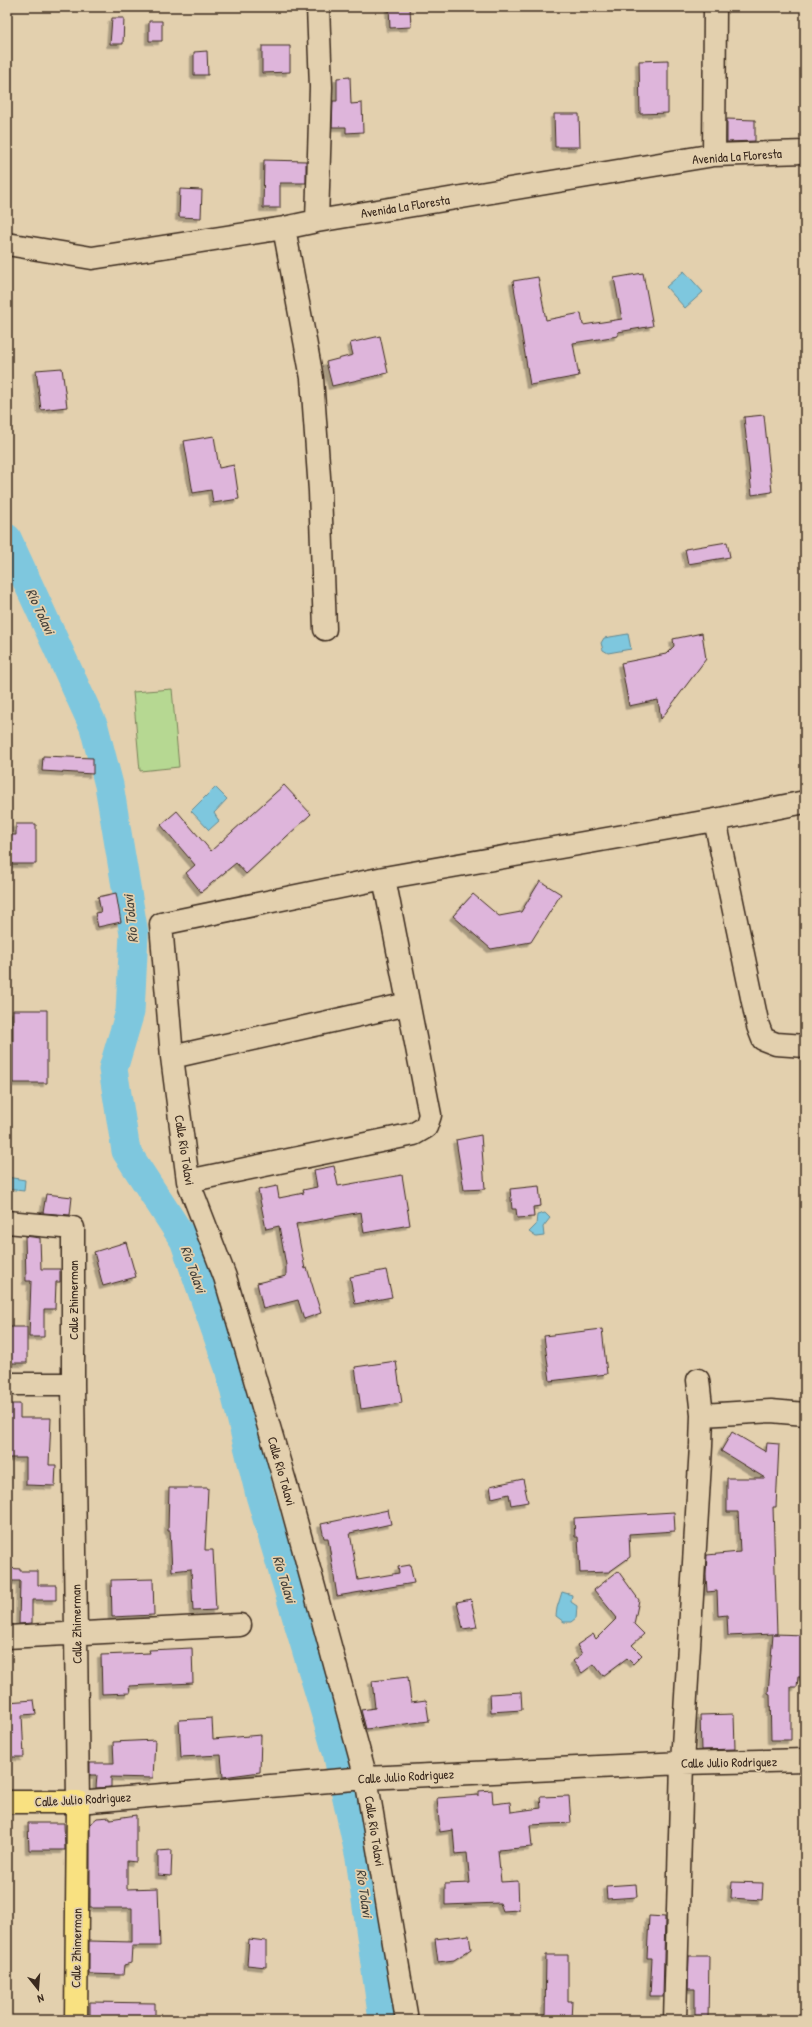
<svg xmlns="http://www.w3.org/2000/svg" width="812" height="2027" font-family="'Patrick Hand',sans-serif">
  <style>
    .green { fill: #b6d892; stroke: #788158 }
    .water { fill: #7ec7de; stroke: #638891 }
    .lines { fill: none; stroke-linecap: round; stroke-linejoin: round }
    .river { stroke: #7ec7de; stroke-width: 29 }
    .building { fill: #deb5db; stroke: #3b2a1e; filter: url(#shadow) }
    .minor-casing { stroke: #3b2a1e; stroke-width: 25 }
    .major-casing { stroke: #3b2a1e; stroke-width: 25 }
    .minor { stroke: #e3d0ae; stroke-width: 22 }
    .major { stroke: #f9e181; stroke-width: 22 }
    .labels { text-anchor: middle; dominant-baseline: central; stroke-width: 3.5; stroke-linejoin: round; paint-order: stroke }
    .street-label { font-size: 13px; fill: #3b2a1e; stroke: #e3d0ae }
    .water-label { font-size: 14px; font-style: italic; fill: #45423b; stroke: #e3d0ae }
  </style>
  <defs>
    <filter id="shadow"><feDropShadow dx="-3.5" dy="3.5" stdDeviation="0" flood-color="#0004"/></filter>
  </defs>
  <rect width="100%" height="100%" fill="#e3d0ae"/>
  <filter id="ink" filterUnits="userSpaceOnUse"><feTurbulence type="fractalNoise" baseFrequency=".025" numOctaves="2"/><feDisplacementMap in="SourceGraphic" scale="8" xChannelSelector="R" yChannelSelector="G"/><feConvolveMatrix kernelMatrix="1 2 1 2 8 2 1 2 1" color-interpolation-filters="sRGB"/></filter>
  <g filter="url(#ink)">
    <path class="green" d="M 172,689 L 179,767 L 140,771 L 133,692 Z"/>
    <path class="water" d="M 684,271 L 703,292 L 685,308 L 666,287 Z
      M 628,634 L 631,649 L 608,653 L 603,650 L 601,643 L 604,638 Z
      M 215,787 L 227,799 L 214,813 L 219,821 L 209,830 L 191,811 Z
      M 7,1177 L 25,1180 L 24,1191 L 7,1189 Z
      M 545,1213 L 550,1218 L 543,1227 L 544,1236 L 536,1237 L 529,1232 L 536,1225 L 537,1215 Z
      M 562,1592 L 572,1595 L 571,1602 L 577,1606 L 576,1618 L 571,1622 L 564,1622 L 556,1616 L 557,1608 Z"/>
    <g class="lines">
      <path class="river" d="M 7,538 L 94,727 L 109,785 L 134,934 L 130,1012 L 113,1069 L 126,1151 L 184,1240 L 229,1368 L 260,1495 L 337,1752 L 360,1858 L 383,2020"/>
    </g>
    <path class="building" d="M 389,7 L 410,7 L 411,27 L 390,28 Z
      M 112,18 L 124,18 L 123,44 L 110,44 Z
      M 149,21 L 162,21 L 162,41 L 149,41 Z
      M 262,46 L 290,46 L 290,72 L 262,73 Z
      M 207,51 L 208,75 L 194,75 L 194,52 Z
      M 668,60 L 668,113 L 640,114 L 639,61 Z
      M 350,77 L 351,104 L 362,103 L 363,132 L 346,133 L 346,127 L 332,127 L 333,101 L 337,101 L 337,78 Z
      M 554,114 L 579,114 L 580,147 L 555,147 Z
      M 727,119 L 755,120 L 755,141 L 727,142 Z
      M 264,160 L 306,161 L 306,183 L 280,183 L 280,208 L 263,208 Z
      M 180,189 L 202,190 L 201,218 L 179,217 Z
      M 643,273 L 653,326 L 618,332 L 618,336 L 573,343 L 579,376 L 530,385 L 513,281 L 538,277 L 546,320 L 581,313 L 583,325 L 622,319 L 614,278 Z
      M 380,336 L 388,373 L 332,386 L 326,362 L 353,355 L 350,343 Z
      M 62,368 L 67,407 L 41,410 L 36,370 Z
      M 764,415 L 772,492 L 752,495 L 744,417 Z
      M 214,436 L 219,468 L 234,465 L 239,499 L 213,503 L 211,490 L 193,493 L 184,441 Z
      M 727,542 L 730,557 L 688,564 L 685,549 Z
      M 702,633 L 706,659 L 661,719 L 658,700 L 629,706 L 621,663 L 666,654 L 674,646 L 673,639 Z
      M 43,756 L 93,758 L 93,774 L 42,771 Z
      M 284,785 L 311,814 L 246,874 L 236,863 L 201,892 L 186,873 L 195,865 L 161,825 L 177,811 L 211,851 Z
      M 16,824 L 36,824 L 36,864 L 7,864 L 7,835 L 16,835 Z
      M 540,881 L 561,894 L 531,942 L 491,949 L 453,916 L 473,894 L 499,916 L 521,912 Z
      M 116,893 L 121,922 L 98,927 L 95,913 L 101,912 L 98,897 Z
      M 13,1010 L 47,1010 L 47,1083 L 13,1083 Z
      M 481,1135 L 485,1189 L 464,1190 L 456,1140 Z
      M 334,1166 L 338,1186 L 402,1175 L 410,1225 L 364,1233 L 361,1212 L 296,1224 L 305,1269 L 307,1268 L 321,1313 L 304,1319 L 298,1300 L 263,1309 L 257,1283 L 286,1276 L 286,1265 L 279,1226 L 266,1229 L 258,1190 L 277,1186 L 279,1198 L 304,1193 L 303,1190 L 317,1187 L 314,1170 Z
      M 539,1186 L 541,1206 L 533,1207 L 534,1217 L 517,1218 L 516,1209 L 512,1209 L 510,1189 Z
      M 46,1194 L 72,1197 L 70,1215 L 43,1213 Z
      M 25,1236 L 40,1238 L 41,1269 L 60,1269 L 60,1282 L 56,1282 L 55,1309 L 44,1309 L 44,1337 L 29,1337 L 31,1281 L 26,1281 Z
      M 126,1242 L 136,1277 L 103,1286 L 94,1252 Z
      M 386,1270 L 392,1297 L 355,1304 L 350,1277 Z
      M 7,1327 L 27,1327 L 27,1363 L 7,1363 Z
      M 602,1329 L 607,1374 L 550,1381 L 544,1336 Z
      M 396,1361 L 402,1403 L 361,1409 L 355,1367 Z
      M 7,1404 L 20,1404 L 20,1418 L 51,1418 L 49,1465 L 56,1465 L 55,1486 L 26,1485 L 26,1458 L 7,1458 Z
      M 732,1432 L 766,1452 L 767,1443 L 779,1444 L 776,1507 L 773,1507 L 777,1634 L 774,1634 L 805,1635 L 805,1677 L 798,1677 L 797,1687 L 791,1687 L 791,1740 L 771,1740 L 770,1694 L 768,1693 L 773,1634 L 728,1636 L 727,1615 L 718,1616 L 717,1591 L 707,1592 L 706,1575 L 707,1555 L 740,1552 L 738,1512 L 727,1512 L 727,1478 L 765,1478 L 721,1451 Z
      M 523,1479 L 528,1502 L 511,1505 L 509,1494 L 492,1498 L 490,1486 Z
      M 169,1488 L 208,1488 L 205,1550 L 213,1550 L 216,1610 L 193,1611 L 191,1569 L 172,1571 L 170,1531 L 168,1531 Z
      M 388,1510 L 391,1524 L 350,1533 L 358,1580 L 399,1573 L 398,1567 L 410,1565 L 414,1583 L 337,1596 L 328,1538 L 324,1538 L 321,1524 Z
      M 674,1512 L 675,1531 L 629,1534 L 630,1557 L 609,1572 L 580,1573 L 578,1537 L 575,1537 L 574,1518 Z
      M 7,1568 L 20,1569 L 20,1571 L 38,1571 L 38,1585 L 56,1585 L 56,1600 L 32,1600 L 32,1623 L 19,1624 L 20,1581 L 7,1581 Z
      M 618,1571 L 639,1600 L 634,1624 L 644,1634 L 632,1645 L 642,1655 L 633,1664 L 627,1658 L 603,1676 L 594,1664 L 582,1673 L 573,1661 L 582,1654 L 577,1645 L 593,1634 L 596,1639 L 617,1618 L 594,1590 Z
      M 153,1579 L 154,1615 L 112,1617 L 111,1580 Z
      M 471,1599 L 477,1627 L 463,1629 L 457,1602 Z
      M 192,1648 L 193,1683 L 129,1686 L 130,1693 L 102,1694 L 101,1655 L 150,1653 L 149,1650 Z
      M 408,1677 L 411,1702 L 426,1700 L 429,1721 L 366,1729 L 361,1710 L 375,1708 L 372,1681 Z
      M 521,1692 L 522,1710 L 491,1712 L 490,1694 Z
      M 34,1700 L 36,1714 L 22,1715 L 24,1757 L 7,1757 L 7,1702 Z
      M 734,1714 L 735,1749 L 701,1750 L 700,1715 Z
      M 212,1718 L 213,1739 L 261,1735 L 260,1772 L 223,1777 L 221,1755 L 181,1757 L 179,1720 Z
      M 155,1740 L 153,1778 L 111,1777 L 111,1787 L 96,1788 L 97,1775 L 90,1775 L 90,1763 L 114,1763 L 113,1742 Z
      M 492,1790 L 493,1804 L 510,1802 L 511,1812 L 541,1808 L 540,1797 L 569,1796 L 571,1823 L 530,1825 L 532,1847 L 498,1850 L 501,1882 L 518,1881 L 519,1910 L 503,1911 L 500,1903 L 445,1905 L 445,1884 L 470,1883 L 467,1853 L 455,1854 L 453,1830 L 440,1832 L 437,1798 L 479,1795 L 479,1791 Z
      M 136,1815 L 136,1862 L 127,1861 L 127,1889 L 158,1888 L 160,1946 L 132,1946 L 131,1963 L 124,1965 L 123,1975 L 89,1974 L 89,1941 L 132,1942 L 132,1908 L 90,1908 L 90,1824 L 97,1818 L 110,1817 L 110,1819 Z
      M 28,1823 L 64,1823 L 65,1850 L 29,1850 Z
      M 172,1850 L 171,1876 L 158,1875 L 158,1851 Z
      M 732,1882 L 763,1883 L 762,1900 L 731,1898 Z
      M 636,1884 L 637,1897 L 607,1899 L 606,1886 Z
      M 649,1916 L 665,1917 L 663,1996 L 650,1996 L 652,1958 L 647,1958 Z
      M 469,1935 L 471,1949 L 454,1960 L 438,1962 L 435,1939 Z
      M 249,1939 L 266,1941 L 266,1967 L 247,1965 Z
      M 546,1955 L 568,1955 L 568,2001 L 572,2001 L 571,2020 L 545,2020 Z
      M 689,1956 L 709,1956 L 708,2020 L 695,2020 L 695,1989 L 688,1989 Z
      M 90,2002 L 155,2003 L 155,2020 L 90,2020 Z"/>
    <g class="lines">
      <defs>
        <path id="minor" d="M 714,155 L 715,7
          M 317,221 L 321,87 L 318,7
          M 284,228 L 312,378 L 320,491 L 325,629
          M 7,244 L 92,258 L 284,228 L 317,221 L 714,155 L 805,152
          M 715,820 L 758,1026 L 763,1039 L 776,1044 L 805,1046
          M 172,1057 L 408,1004
          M 188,1181 L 414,1134 L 426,1127 L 430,1115 L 384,878
          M 7,1222 L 73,1228 L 73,1384 L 78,1802 L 366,1778 L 682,1763 L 805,1760
          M 7,1384 L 73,1384
          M 702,1415 L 771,1411 L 805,1414
          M 7,1637 L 240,1625
          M 407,2020 L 366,1778 L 288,1492 L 225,1277 L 188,1181 L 172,1057 L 161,924 L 384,878 L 715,820 L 805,802
          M 675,2020 L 682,1763 L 701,1446 L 702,1415 L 698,1380"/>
        <path id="major" d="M 7,1802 L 78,1802 L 76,2020"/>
      </defs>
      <use href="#minor" class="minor-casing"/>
      <use href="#major" class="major-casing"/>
      <use href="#minor" class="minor"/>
      <use href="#major" class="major"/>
    </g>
  </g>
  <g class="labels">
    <g class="street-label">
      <text transform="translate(737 156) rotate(-4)">Avenida La Floresta</text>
      <text transform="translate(405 206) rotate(-9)">Avenida La Floresta</text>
      <text transform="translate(185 1150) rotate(81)">Calle Río Tolavi</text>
      <text transform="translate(73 1300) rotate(-90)">Calle Zhimerman</text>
      <text transform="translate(282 1471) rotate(74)">Calle Río Tolavi</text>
      <text transform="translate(76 1624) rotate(-91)">Calle Zhimerman</text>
      <text transform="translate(729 1762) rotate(-1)">Calle Julio Rodriguez</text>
      <text transform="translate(406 1776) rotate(-3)">Calle Julio Rodriguez</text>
      <text transform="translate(83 1799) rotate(-3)">Calle Julio Rodriguez</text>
      <text transform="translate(375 1831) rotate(81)">Calle Río Tolavi</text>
      <text transform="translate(76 1948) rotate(-89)">Calle Zhimerman</text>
    </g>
    <g class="water-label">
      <text transform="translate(41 611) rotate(65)">Río Tolavi</text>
      <text transform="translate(130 919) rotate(-96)">Río Tolavi</text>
      <text transform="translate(194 1269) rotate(70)">Río Tolavi</text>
      <text transform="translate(285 1579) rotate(73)">Río Tolavi</text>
      <text transform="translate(365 1893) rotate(82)">Río Tolavi</text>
    </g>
  </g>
  <rect width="812" height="2027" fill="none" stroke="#e3d0ae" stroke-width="24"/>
  <rect x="12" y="12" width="788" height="2003" fill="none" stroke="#3b2a1e" stroke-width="1.5" filter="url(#ink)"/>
  <g transform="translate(38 1989) rotate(163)" stroke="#e3d0ae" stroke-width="3" paint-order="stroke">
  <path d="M0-3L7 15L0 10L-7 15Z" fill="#3b2a1e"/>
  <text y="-6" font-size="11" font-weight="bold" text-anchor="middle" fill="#3b2a1e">N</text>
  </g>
</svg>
